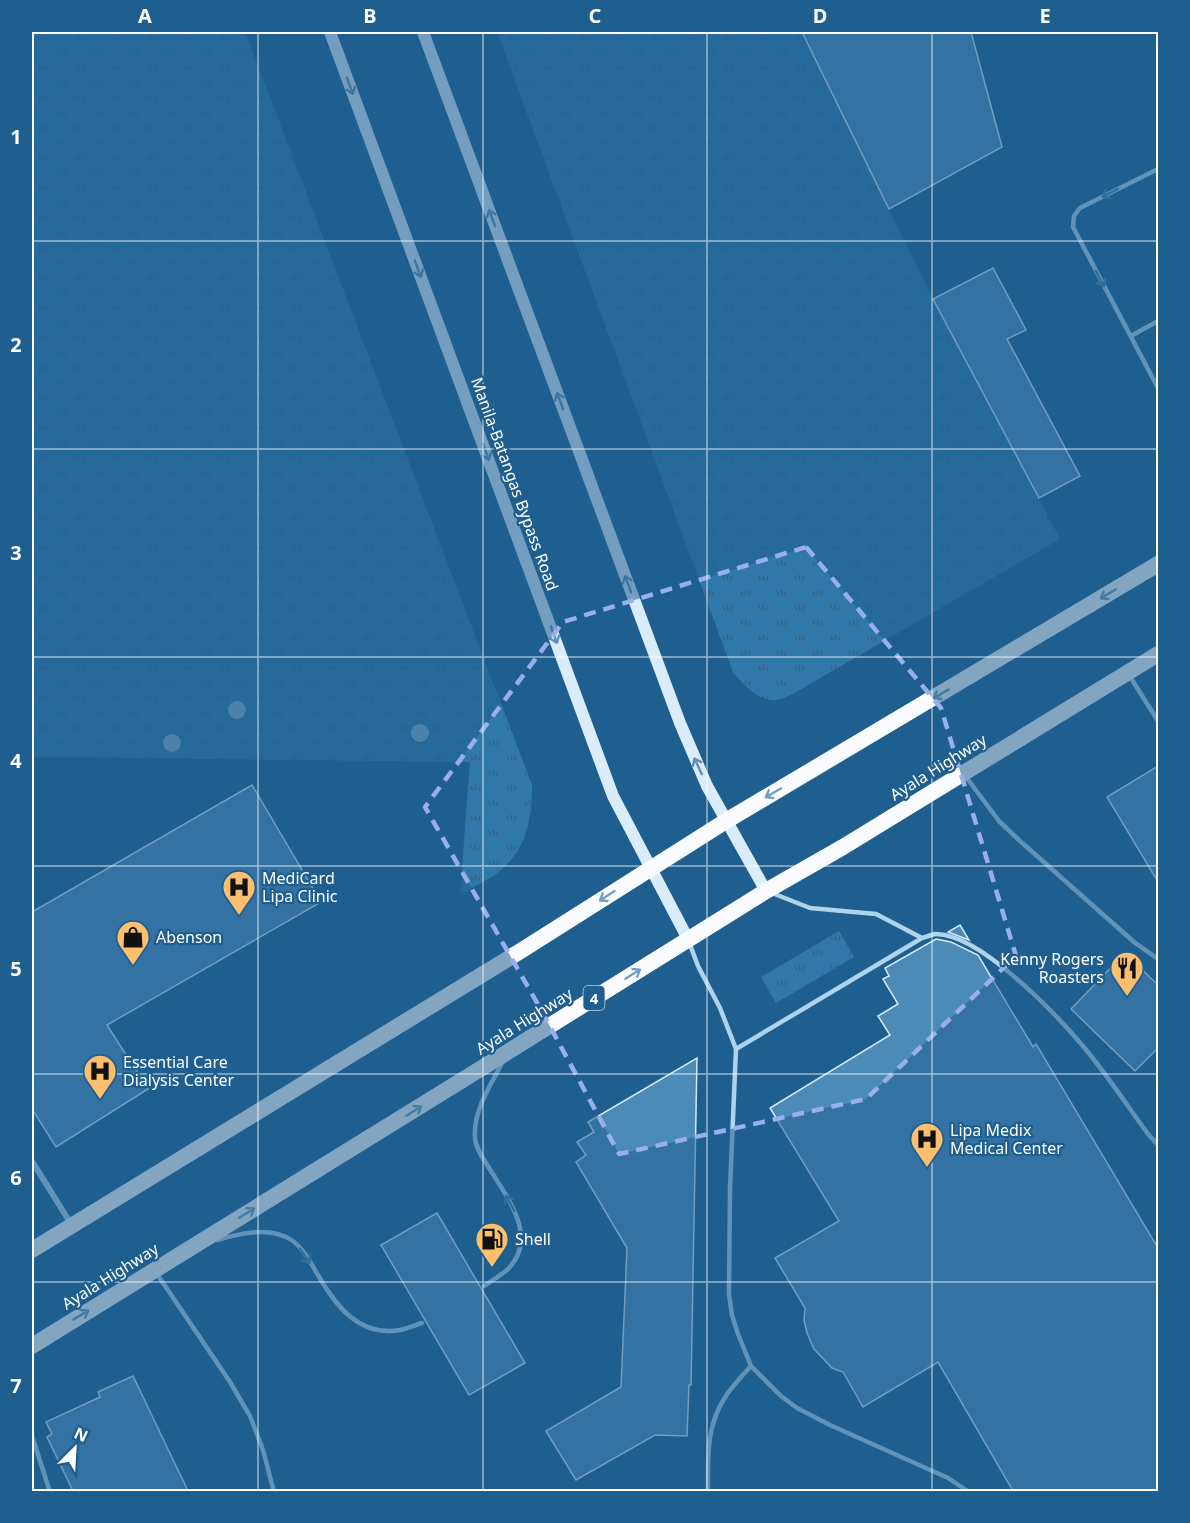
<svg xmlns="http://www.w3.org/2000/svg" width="1190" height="1523" font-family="'Noto Sans',sans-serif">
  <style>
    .grass { fill: url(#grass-tufts) }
    .building { fill: #4c8bb8; stroke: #d4eaf9; stroke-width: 1.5 }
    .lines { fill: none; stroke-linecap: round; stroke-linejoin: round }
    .service { stroke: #aed3ed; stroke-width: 4.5 }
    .minor { stroke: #aed3ed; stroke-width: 6 }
    .secondary { stroke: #daecf9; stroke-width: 12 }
    .trunk { stroke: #fafcff; stroke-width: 16 }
    .tree { fill: #83abc9 }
    .oneway { stroke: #6090b4 }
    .oneway2 { stroke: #4a82ab }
    .oneway3 { stroke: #779ebc }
    .marked { fill: none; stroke: #99afed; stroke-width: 4.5; stroke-dasharray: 12 8; stroke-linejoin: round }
    .grid { fill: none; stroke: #fff; stroke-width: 1.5; stroke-opacity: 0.55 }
    .labels { text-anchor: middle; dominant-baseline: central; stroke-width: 4.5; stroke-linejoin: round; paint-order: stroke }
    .shield { fill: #1f5f8f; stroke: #bccfdd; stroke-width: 1.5 }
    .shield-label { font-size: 15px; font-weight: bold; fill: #fff }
    .street-label { font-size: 16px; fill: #fff; stroke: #1f5f8f }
    .poi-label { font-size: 16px; fill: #fff; stroke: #1f5f8f; text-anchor: start }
    .neatline { fill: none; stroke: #fff; stroke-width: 2 }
    .grid-label { font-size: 20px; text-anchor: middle; font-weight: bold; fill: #fff }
  </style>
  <defs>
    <pattern id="grass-tufts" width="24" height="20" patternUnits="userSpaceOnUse" patternTransform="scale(1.5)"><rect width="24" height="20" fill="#3078aa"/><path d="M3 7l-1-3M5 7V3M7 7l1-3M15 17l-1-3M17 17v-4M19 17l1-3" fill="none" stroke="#3e627b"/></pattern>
  </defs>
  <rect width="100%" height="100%" fill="#1f5f8f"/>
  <path class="grass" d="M 32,32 L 245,32 L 532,785 C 532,815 528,846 504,867 C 492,879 474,886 460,895 L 470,762 L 32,757 Z
    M 497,32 L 802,32 L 923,279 L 1060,539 L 791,695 C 786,697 777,701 772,700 C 756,699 742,683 733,672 Z
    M 839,931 L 854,957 L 776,1003 L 761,977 Z"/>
  <path class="building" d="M 802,32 L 971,32 L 1002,147 L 889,209 Z
    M 993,268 L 1026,330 L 1007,339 L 1080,476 L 1039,498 L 933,299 Z
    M 1158,766 L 1158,882 L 1107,797 Z
    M 252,785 L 321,902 L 107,1025 L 148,1089 L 56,1147 L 32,1109 L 32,912 Z
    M 960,925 L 969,940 L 948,932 Z
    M 936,939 L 951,942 L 978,955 L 1033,1047 L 1036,1044 L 1158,1248 L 1158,1491 L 1013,1491 L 938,1362 L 863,1407 L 843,1372 L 832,1368 L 814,1349 L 807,1333 L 804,1320 L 805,1308 L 775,1258 L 839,1221 L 770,1108 L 890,1035 L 878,1016 L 898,1004 L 883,979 L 889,976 L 885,968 Z
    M 1125,953 L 1158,985 L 1158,1048 L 1135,1071 L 1071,1009 Z
    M 697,1058 L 691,1385 L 689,1385 L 687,1436 L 655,1435 L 576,1480 L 546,1431 L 621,1387 L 627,1248 L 576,1162 L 586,1155 L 577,1142 L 594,1132 L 588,1122 Z
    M 437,1213 L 525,1363 L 469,1395 L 381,1245 Z
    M 133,1376 L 188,1491 L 73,1491 L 47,1437 L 52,1434 L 46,1422 L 100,1397 L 98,1392 Z"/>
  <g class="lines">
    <path class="service" d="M 1158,169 L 1080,208 L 1074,216 L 1073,227 L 1158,388
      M 1131,336 L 1158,321
      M 1129,675 L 1158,721
      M 966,777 L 999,821 L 1020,841 L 1134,942 L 1158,959
      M 772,893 L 810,908 L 876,914 L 922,938
      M 689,942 L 698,966 L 720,1008 L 736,1049 L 730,1188 L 729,1294 L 732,1315 L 738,1334 L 751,1366 L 781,1396 L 797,1408 L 830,1425 L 948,1478 L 969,1492
      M 736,1049 L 922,938 C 926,937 931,935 935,934 C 979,933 1055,1013 1082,1045 C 1106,1073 1126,1104 1148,1134 L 1158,1145
      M 217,1240 C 241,1233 271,1226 293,1241 C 305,1250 311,1264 318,1275 C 336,1306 359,1337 400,1330 C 407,1329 415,1325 422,1323
      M 157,1274 L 230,1382 L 250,1416 L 263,1450 L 274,1492
      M 484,1286 C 491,1281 500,1276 507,1270 C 539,1239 509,1200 491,1171 C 485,1161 476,1150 475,1138 C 473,1110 491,1085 503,1061
      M 32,1436 L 50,1492
      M 708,1492 C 708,1459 706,1427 724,1399 C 731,1387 742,1376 751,1366"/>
    <path class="minor" d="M 32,1161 L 71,1224"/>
    <path class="secondary" d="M 330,32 L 613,796 L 688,939
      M 423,32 L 680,723 L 707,786 L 766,891"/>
    <path class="trunk" d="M 32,1250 L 519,952 L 726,821 L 1158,564
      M 32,1346 L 506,1053 L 766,891 L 843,847 L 1158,654"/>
  </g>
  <g class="tree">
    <circle cx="237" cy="710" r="9"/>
    <circle cx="420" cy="733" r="9"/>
    <circle cx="172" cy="743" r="9"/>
  </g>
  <defs><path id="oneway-shaft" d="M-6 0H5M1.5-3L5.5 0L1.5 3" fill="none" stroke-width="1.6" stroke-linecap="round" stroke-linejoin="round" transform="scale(1.5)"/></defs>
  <g class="oneway">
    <use href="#oneway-shaft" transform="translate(350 86) rotate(70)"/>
    <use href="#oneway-shaft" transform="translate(492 218) rotate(-110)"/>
    <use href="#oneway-shaft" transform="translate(418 269) rotate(70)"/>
    <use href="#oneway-shaft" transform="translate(560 401) rotate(-110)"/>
    <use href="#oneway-shaft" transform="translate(486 452) rotate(70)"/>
    <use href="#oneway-shaft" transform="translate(628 584) rotate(-110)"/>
    <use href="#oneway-shaft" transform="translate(554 635) rotate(70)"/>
    <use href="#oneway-shaft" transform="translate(698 766) rotate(-115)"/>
  </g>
  <g class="oneway2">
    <use href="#oneway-shaft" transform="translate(1110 193) rotate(153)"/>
    <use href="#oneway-shaft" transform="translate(1100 279) rotate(62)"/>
    <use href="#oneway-shaft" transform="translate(510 1203) rotate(-119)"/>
    <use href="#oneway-shaft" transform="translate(305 1256) rotate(55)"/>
  </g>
  <g class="oneway3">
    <use href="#oneway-shaft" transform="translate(1108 594) rotate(149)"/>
    <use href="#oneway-shaft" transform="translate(941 694) rotate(149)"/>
    <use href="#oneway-shaft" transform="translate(773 793) rotate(150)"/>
    <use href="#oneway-shaft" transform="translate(607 896) rotate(147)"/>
    <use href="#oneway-shaft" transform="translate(633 974) rotate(-32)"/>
    <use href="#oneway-shaft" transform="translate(414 1111) rotate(-32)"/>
    <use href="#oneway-shaft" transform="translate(247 1213) rotate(-32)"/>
    <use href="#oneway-shaft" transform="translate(81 1315) rotate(-31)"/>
  </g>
  <path d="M0 0H1190V1523H0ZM 806,547 L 941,708 L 1016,956 L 866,1099 L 619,1154 L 540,1008 L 425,807 L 563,622 Z" fill="#1f5f8f" fill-opacity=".55" fill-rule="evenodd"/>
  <path class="marked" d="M 806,547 L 941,708 L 1016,956 L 866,1099 L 619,1154 L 540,1008 L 425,807 L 563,622 Z"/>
  <path class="grid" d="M 258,32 L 258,1492M 483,32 L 483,1492M 707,32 L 707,1492M 932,32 L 932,1492M 32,241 L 1158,241M 32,449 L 1158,449M 32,657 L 1158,657M 32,866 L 1158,866M 32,1074 L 1158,1074M 32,1282 L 1158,1282"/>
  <defs>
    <symbol id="hospital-pin" viewBox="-11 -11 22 30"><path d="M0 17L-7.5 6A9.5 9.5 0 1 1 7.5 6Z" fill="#fbbf6e" stroke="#1f5f8f"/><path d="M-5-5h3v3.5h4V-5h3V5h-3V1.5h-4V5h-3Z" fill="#111"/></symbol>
    <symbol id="shop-pin" viewBox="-11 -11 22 30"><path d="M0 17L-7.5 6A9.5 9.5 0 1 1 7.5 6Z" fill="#fbbf6e" stroke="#1f5f8f"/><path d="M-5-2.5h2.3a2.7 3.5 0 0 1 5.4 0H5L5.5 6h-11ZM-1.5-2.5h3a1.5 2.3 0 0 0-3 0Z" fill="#111"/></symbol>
    <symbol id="restaurant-pin" viewBox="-11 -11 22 30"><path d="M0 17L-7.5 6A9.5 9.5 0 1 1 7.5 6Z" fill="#fbbf6e" stroke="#1f5f8f"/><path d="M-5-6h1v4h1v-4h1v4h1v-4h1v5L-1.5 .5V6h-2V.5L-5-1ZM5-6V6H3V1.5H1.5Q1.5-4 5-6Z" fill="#111"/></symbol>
    <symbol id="fuel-pin" viewBox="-11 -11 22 30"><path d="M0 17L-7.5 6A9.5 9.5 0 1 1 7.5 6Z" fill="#fbbf6e" stroke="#1f5f8f"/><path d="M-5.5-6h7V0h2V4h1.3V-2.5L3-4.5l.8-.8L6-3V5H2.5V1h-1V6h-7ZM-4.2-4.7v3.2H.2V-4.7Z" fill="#111"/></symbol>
  </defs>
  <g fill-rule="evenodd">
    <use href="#hospital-pin" x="220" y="868" width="38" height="52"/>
    <use href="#shop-pin" x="114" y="918" width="38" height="52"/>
    <use href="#restaurant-pin" x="1108" y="949" width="38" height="52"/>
    <use href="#hospital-pin" x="81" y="1052" width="38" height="52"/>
    <use href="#hospital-pin" x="908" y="1120" width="38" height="52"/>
    <use href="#fuel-pin" x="473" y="1220" width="38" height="52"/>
  </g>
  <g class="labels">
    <rect class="shield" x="583.5" y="986" width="21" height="24" rx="4.5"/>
    <g class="shield-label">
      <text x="594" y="998">4</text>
    </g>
    <g class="street-label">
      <text transform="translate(515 484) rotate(70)">Manila-Batangas Bypass Road</text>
      <text transform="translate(938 767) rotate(-32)">Ayala Highway</text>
      <text transform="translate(524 1021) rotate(-32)">Ayala Highway</text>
      <text transform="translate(110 1276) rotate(-32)">Ayala Highway</text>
    </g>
    <g class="poi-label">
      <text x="262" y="878">MediCard<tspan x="262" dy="18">Lipa Clinic</tspan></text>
      <text x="156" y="937">Abenson</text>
      <text x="1104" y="959" text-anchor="end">Kenny Rogers<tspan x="1104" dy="18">Roasters</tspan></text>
      <text x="123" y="1062">Essential Care<tspan x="123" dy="18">Dialysis Center</tspan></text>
      <text x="950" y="1130">Lipa Medix<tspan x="950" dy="18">Medical Center</tspan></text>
      <text x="515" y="1239">Shell</text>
    </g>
  </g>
  <rect width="1190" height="1523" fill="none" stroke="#1f5f8f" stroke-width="66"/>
  <g transform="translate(75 1448) rotate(24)" stroke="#1f5f8f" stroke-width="4.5" paint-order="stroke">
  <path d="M0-4.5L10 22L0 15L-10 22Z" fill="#ffffff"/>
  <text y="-9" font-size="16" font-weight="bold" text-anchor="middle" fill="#ffffff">N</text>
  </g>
  <rect x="33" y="33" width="1124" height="1457" class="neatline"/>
  <g class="grid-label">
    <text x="145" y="23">A</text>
    <text x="370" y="23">B</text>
    <text x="595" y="23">C</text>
    <text x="820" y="23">D</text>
    <text x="1045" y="23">E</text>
    <text x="16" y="144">1</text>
    <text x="16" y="352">2</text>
    <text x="16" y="560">3</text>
    <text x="16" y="768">4</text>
    <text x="16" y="976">5</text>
    <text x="16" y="1185">6</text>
    <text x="16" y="1393">7</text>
  </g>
</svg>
